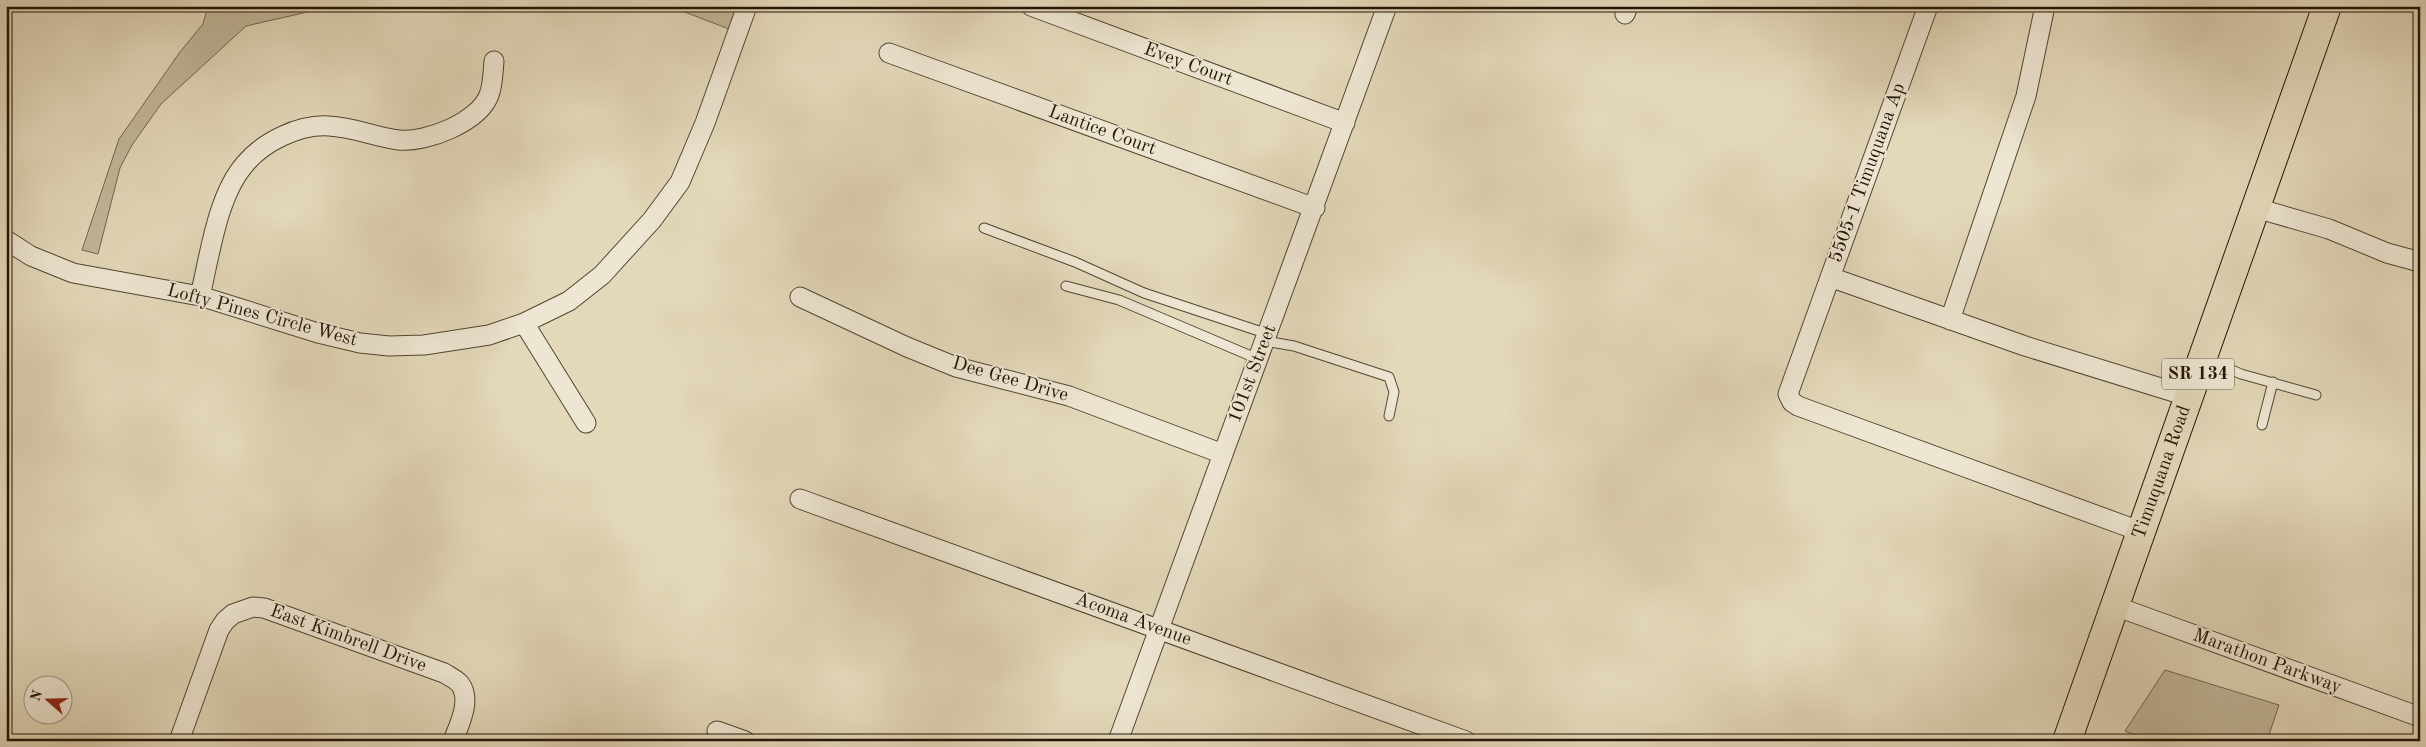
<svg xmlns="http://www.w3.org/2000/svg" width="2426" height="747" font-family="'Old Standard TT',serif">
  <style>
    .green { fill: #c2b79b; stroke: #726650 }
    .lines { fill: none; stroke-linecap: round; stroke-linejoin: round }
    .lane-casing { stroke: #524532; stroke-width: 11 }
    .street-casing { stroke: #524532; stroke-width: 21 }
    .primary-casing { stroke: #221405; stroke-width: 30 }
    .lane { stroke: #ede6d2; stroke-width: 9 }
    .street { stroke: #ede6d2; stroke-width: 19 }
    .primary { stroke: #e3d8ba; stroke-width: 28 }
    .labels { text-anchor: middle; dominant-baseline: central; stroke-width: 4; stroke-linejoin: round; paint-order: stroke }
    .shield { fill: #ede6d2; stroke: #5f5342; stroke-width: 1 }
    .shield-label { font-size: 18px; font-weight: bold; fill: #221405 }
    .street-label { font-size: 19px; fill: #221405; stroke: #ede6d2 }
  </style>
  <rect width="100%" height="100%" fill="#e3d8ba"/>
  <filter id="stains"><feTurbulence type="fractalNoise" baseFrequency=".004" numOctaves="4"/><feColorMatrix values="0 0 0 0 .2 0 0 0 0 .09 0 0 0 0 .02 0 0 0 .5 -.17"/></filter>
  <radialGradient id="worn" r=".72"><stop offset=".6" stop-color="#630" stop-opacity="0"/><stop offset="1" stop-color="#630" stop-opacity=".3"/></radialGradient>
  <path class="green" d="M 208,6 L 334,6 L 246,26 L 161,104 L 132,145 L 120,168 L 98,254 L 82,250 L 119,139 L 180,52 L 203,24 Z
    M 669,6 L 738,6 L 729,29 Z
    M 2165,670 L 2279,705 L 2267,741 L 2152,741 L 2125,731 Z"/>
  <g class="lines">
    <defs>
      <path id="lane" d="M 984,228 L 1075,262 L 1144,293 L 1268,334
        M 1066,286 L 1119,300 L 1258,359
        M 1265,341 L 1294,346 L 1389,377 L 1394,392 L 1389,416
        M 2206,359 L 2241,374 L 2316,395
        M 2262,425 L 2273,382"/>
      <path id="street" d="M 1031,6 L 1345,123
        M 1928,6 L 1788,394 L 1792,402 L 1798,406 L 2142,532
        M 1625,14 L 1628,6
        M 889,53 L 1315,208
        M 2256,208 L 2329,229 L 2387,253 L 2420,262
        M 6,240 L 31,256 L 73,273 L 200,296 L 318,333 L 360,343 L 389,346 L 424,345 L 489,335 L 524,323 L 569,301 L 602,275 L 652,220 L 680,182 L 705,123 L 747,6
        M 1830,277 L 2025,346 L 2190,397
        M 200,296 C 210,255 217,196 245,164 C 263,142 299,124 329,126 C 353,127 375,137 399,140 C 426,143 479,122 489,95 C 493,85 493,72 494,61
        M 800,297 L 907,347 L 956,367 L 1069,396 L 1223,454
        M 1950,320 L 2026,96 L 2045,6
        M 524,323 L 586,423
        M 800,499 L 1466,741
        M 2115,606 L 2420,717
        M 717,731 L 745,741
        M 179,741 L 219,630 L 225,621 L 233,614 L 253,607 L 264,608 L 444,673 C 449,676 457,680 460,684 C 472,700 459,725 453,741
        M 1118,741 L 1387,6"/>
      <g id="primary">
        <path id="s1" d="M 2067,741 L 2327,6"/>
      </g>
    </defs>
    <use href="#lane" class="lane-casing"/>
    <use href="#street" class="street-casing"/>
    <use href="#primary" class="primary-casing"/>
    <use href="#lane" class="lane"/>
    <use href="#street" class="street"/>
    <use href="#primary" class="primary"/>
  </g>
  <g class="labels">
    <rect class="shield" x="2162" y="358.5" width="72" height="31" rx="4"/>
    <g class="shield-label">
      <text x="2198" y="374">SR 134</text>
    </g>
    <g class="street-label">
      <text transform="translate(1188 65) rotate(20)">Evey Court</text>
      <text transform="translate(1102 131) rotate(20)">Lantice Court</text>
      <text transform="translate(1868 173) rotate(-70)">5505-1 Timuquana Ap</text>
      <text transform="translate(262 316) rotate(15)">Lofty Pines Circle West</text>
      <text transform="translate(1253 374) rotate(-69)">101st Street</text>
      <text transform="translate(1010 380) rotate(16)">Dee Gee Drive</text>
      <text stroke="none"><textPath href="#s1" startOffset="285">Timuquana Road</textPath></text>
      <text transform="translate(1133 620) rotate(20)">Acoma Avenue</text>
      <text transform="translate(348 639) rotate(20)">East Kimbrell Drive</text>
      <text transform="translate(2267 662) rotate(20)">Marathon Parkway</text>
    </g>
  </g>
  <rect width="2426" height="747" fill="none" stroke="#e3d8ba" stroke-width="25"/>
  <rect x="8" y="8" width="2411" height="732" fill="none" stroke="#221405" stroke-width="2.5"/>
  <rect x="12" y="12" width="2401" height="722" fill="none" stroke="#221405"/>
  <g transform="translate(48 700) rotate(290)"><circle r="24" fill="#ede6d2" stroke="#9c9280"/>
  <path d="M0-4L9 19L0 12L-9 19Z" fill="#8f2418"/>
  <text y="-8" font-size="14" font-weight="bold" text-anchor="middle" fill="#221405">N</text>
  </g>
  <rect width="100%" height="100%" filter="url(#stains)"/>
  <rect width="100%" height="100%" fill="url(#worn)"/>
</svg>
